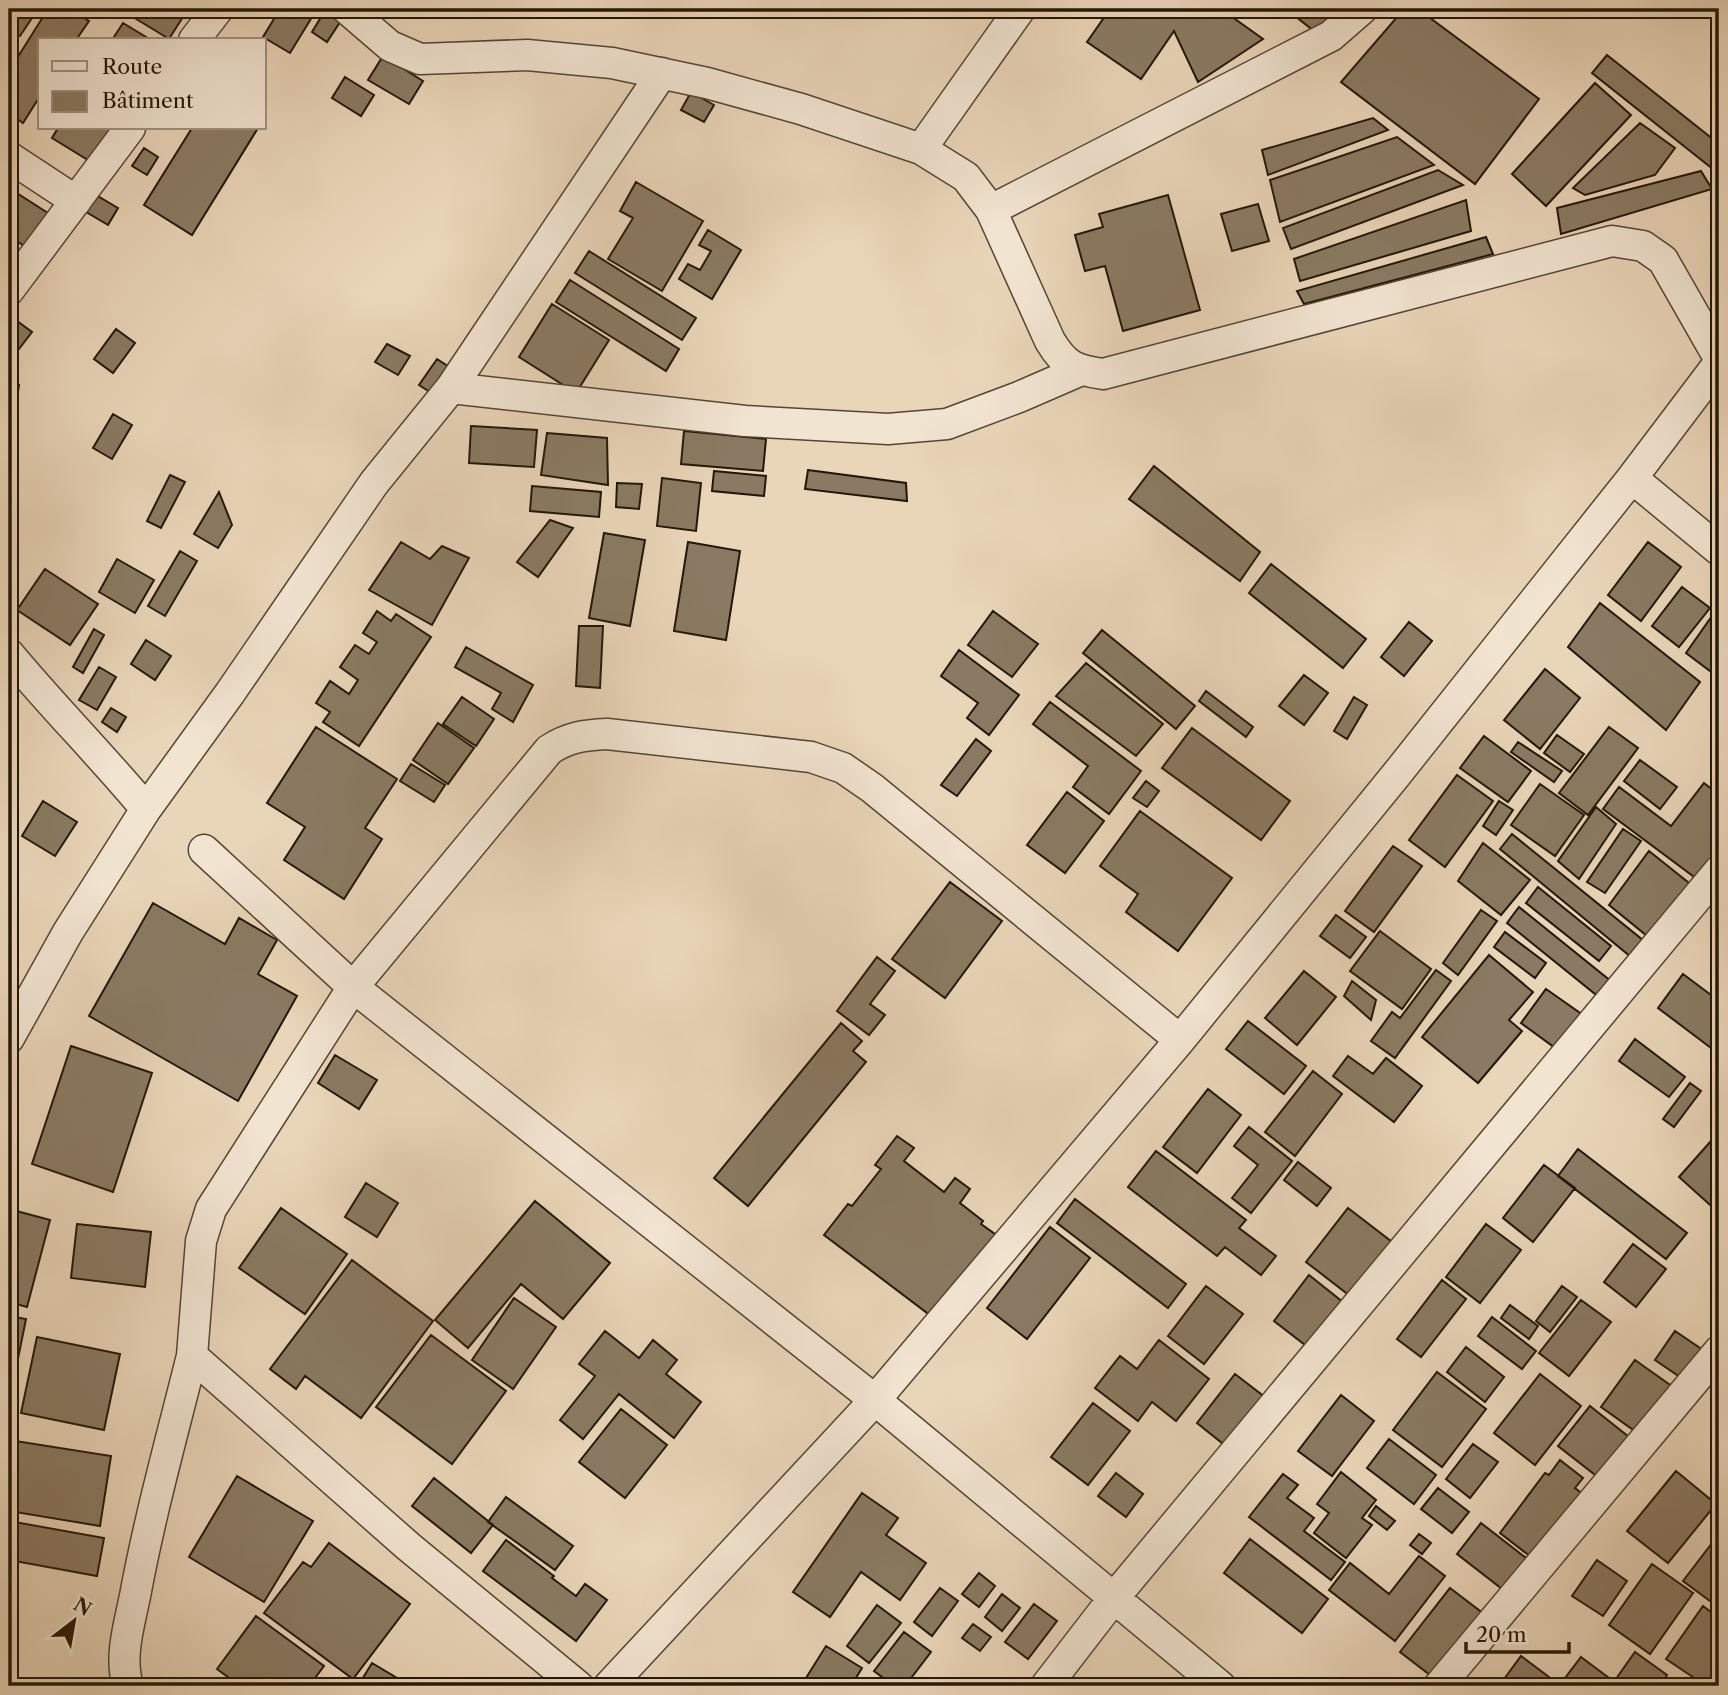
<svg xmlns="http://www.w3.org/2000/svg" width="1728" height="1695" font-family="'Libre Caslon Text',serif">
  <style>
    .building { fill: #8a7a63; stroke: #241707; stroke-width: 2 }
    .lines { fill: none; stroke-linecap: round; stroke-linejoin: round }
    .street-casing { stroke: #554633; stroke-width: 33 }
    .street { stroke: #f1e4d1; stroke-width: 30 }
  </style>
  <rect width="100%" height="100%" fill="#e9d5b8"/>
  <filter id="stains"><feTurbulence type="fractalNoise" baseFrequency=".00286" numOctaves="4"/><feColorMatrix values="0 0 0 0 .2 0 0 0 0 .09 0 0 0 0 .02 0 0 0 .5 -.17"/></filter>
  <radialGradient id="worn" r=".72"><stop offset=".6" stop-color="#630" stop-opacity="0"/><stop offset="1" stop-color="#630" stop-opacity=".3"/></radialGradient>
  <path class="building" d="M 9,9 L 38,9 L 20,36 L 9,29 Z
    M 48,9 L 70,9 L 89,21 L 76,40 L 40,40 L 40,96 L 23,123 L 9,113 L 9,71 Z
    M 131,9 L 188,9 L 169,39 L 128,14 Z
    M 280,9 L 317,9 L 290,53 L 263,37 Z
    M 326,9 L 342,19 L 327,42 L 312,32 Z
    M 1110,9 L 1221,9 L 1263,39 L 1198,82 L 1174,31 L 1141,79 L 1087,42 Z
    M 1301,9 L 1340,9 L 1319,35 L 1295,16 Z
    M 1404,9 L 1418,9 L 1539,99 L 1475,184 L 1341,82 Z
    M 123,23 L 151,40 L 112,40 Z
    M 1607,55 L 1719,144 L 1719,174 L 1592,73 Z
    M 383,56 L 423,81 L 409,104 L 368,80 Z
    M 345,77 L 374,95 L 361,116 L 332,98 Z
    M 1595,83 L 1631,115 L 1546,206 L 1512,174 Z
    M 691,92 L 714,105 L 704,122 L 681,110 Z
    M 1373,118 L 1388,130 L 1268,175 L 1262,150 Z
    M 1640,123 L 1675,148 L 1655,175 L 1585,195 L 1573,188 Z
    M 58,128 L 112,128 L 91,162 L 52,138 Z
    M 192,128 L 258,128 L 192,235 L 144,205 Z
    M 1397,137 L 1434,165 L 1280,222 L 1270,180 Z
    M 144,148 L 158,157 L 147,175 L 132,166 Z
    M 1438,170 L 1463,185 L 1291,249 L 1283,228 Z
    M 1701,171 L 1712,189 L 1561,234 L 1557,208 Z
    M 636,182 L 703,221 L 662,291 L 608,259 L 633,218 L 620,211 Z
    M 9,188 L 51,215 L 29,249 L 9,236 Z
    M 96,195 L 118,208 L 108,225 L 86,212 Z
    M 1168,195 L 1200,310 L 1123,331 L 1105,266 L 1085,271 L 1075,235 L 1103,227 L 1099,214 Z
    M 1466,200 L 1471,231 L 1300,281 L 1294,259 Z
    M 1258,204 L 1269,241 L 1232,251 L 1221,214 Z
    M 708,230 L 741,250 L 712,299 L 679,279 L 688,264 L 700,270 L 711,251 L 699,245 Z
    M 1486,237 L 1493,254 L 1304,304 L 1297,291 Z
    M 589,251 L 696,318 L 682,340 L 575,273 Z
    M 570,280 L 679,349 L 666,371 L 556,302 Z
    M 552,304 L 609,340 L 576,393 L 519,357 Z
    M 9,315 L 32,332 L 19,349 L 9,342 Z
    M 116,329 L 135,343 L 113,373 L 94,359 Z
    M 387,344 L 410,356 L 398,375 L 375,362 Z
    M 437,359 L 457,372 L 439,398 L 419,385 Z
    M 9,384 L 19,385 L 14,420 L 9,420 Z
    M 113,414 L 132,425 L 112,459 L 93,448 Z
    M 471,426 L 537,430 L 534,467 L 469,463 Z
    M 684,431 L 766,439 L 763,471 L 681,464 Z
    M 547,433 L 607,438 L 608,485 L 541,475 Z
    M 1154,466 L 1260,552 L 1240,581 L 1129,499 Z
    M 808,470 L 906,483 L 907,501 L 805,489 Z
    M 714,471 L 766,476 L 764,496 L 712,491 Z
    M 170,475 L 185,482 L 161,528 L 147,521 Z
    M 662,478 L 701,483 L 696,531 L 657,526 Z
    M 617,483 L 642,484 L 639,509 L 616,507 Z
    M 532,486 L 601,492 L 599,517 L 530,511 Z
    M 219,492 L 232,525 L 218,548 L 194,534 Z
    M 550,520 L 573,528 L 538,577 L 517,562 Z
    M 604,533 L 645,540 L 630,626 L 589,618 Z
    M 401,542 L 430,559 L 442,546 L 469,558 L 432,625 L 369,590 Z
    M 688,542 L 740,551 L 726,640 L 674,631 Z
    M 1648,542 L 1681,567 L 1641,621 L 1608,595 Z
    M 180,551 L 197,561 L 165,616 L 148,606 Z
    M 117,559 L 154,580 L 135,613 L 99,592 Z
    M 1271,564 L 1366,639 L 1343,668 L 1249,593 Z
    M 45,569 L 98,604 L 70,645 L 17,610 Z
    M 1682,587 L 1710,608 L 1679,647 L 1652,626 Z
    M 1600,603 L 1700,682 L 1666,730 L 1568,647 Z
    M 1719,606 L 1719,658 L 1710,671 L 1686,653 Z
    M 377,611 L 391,621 L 396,614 L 431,637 L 359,746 L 323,722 L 330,712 L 316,703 L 330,681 L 349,694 L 358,680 L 340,667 L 355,645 L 369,654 L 377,642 L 363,633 Z
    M 993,611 L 1038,644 L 1012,677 L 968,645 Z
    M 1409,622 L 1432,641 L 1404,676 L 1381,657 Z
    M 579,626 L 603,626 L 600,688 L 576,686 Z
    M 94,629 L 104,635 L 83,673 L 73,667 Z
    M 1102,630 L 1195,706 L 1176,729 L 1083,653 Z
    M 146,640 L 171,656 L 155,680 L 131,664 Z
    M 466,647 L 533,685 L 513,722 L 492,709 L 501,693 L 455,667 Z
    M 959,650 L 1019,695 L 989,735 L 967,718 L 978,703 L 941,676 Z
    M 1086,663 L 1163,724 L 1136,756 L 1056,696 Z
    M 99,667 L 116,677 L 97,710 L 79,700 Z
    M 1545,669 L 1580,698 L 1540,749 L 1504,720 Z
    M 1304,675 L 1328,693 L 1304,725 L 1279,706 Z
    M 1206,691 L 1253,727 L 1246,737 L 1199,701 Z
    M 462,697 L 494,719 L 476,746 L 443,724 Z
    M 1354,697 L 1367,705 L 1347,739 L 1334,731 Z
    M 1050,702 L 1141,771 L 1109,814 L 1073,787 L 1088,766 L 1033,724 Z
    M 111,708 L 126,717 L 117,732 L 102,722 Z
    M 438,723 L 474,748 L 448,784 L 413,760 Z
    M 316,727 L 397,779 L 365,828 L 382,839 L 344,899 L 284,860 L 305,827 L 267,803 Z
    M 1609,727 L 1638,748 L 1588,815 L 1559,793 Z
    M 1192,728 L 1290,801 L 1261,840 L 1162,768 Z
    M 1557,735 L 1584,754 L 1570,772 L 1544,753 Z
    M 1484,736 L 1531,771 L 1508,802 L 1460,768 Z
    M 976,739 L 991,751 L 957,796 L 941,785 Z
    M 1518,742 L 1562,771 L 1554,782 L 1511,752 Z
    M 1640,760 L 1677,787 L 1660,809 L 1624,781 Z
    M 411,764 L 445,785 L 434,802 L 400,781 Z
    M 1457,775 L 1493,801 L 1445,867 L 1409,840 Z
    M 1146,781 L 1159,791 L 1147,807 L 1133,798 Z
    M 1704,783 L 1719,795 L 1719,858 L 1701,882 L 1603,809 L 1619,787 L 1671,826 Z
    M 1540,784 L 1584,815 L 1555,856 L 1511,825 Z
    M 1067,792 L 1104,821 L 1065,873 L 1027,845 Z
    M 43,801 L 77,822 L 55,856 L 22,836 Z
    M 1499,801 L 1513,810 L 1496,835 L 1483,826 Z
    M 1596,807 L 1616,824 L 1579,879 L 1558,861 Z
    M 1140,811 L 1232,878 L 1178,951 L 1126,912 L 1138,894 L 1100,866 Z
    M 1623,829 L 1641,841 L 1605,893 L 1587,882 Z
    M 1512,834 L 1644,941 L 1631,957 L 1500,849 Z
    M 1483,843 L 1530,880 L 1501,915 L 1458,881 Z
    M 1393,846 L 1422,866 L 1374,932 L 1345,911 Z
    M 1649,851 L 1699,891 L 1657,944 L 1609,905 Z
    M 950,882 L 1002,921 L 945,998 L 892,959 Z
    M 1538,887 L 1611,946 L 1599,961 L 1526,903 Z
    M 153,903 L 225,944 L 239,918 L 277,940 L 258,974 L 297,996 L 238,1101 L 89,1016 Z
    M 1519,907 L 1612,982 L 1600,998 L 1507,923 Z
    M 1481,910 L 1497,921 L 1458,975 L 1443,963 Z
    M 1336,915 L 1366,937 L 1350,958 L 1320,936 Z
    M 1380,931 L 1431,969 L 1402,1009 L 1350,971 Z
    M 1505,932 L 1546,963 L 1535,978 L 1494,947 Z
    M 1489,955 L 1533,992 L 1509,1020 L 1522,1031 L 1478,1083 L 1422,1037 Z
    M 877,957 L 895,971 L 870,1004 L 885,1015 L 869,1035 L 837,1011 Z
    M 1436,970 L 1451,981 L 1395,1058 L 1371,1041 L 1392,1012 L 1400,1018 Z
    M 1304,971 L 1336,997 L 1297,1045 L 1265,1018 Z
    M 1683,974 L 1719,1001 L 1719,1054 L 1658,1008 Z
    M 1352,981 L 1376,1000 L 1371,1020 L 1344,996 Z
    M 1546,989 L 1583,1015 L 1558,1050 L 1521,1023 Z
    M 1248,1021 L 1306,1066 L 1284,1094 L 1226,1049 Z
    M 841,1023 L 862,1041 L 853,1051 L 866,1062 L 748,1206 L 714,1178 Z
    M 1635,1039 L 1685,1077 L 1669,1097 L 1619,1061 Z
    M 71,1046 L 152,1073 L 113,1192 L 32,1164 Z
    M 335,1055 L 377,1080 L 359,1109 L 318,1083 Z
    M 1348,1056 L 1373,1074 L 1386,1058 L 1422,1086 L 1394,1122 L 1333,1076 Z
    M 1313,1071 L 1342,1094 L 1295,1156 L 1265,1132 Z
    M 1690,1083 L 1701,1091 L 1674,1127 L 1663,1119 Z
    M 1208,1089 L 1241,1115 L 1197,1173 L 1163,1147 Z
    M 1249,1127 L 1292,1161 L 1251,1213 L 1232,1198 L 1258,1165 L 1234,1146 Z
    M 1719,1132 L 1719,1213 L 1679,1177 Z
    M 897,1136 L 914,1148 L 904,1161 L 944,1192 L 955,1178 L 970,1189 L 960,1203 L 983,1221 L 981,1224 L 1002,1239 L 939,1322 L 824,1235 L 848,1204 L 852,1206 L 881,1169 L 875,1165 Z
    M 1578,1149 L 1687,1233 L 1666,1259 L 1558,1176 Z
    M 1156,1151 L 1246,1220 L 1239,1228 L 1276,1256 L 1261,1275 L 1225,1247 L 1217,1256 L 1128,1187 Z
    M 1298,1162 L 1331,1188 L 1317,1206 L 1284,1180 Z
    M 1544,1165 L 1575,1188 L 1533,1242 L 1503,1218 Z
    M 366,1183 L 398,1203 L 377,1237 L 345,1217 Z
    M 1075,1199 L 1186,1284 L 1168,1308 L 1057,1223 Z
    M 535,1201 L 610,1263 L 563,1319 L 521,1284 L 468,1348 L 435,1320 Z
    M 281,1208 L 347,1254 L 305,1314 L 239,1268 Z
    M 1348,1208 L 1396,1245 L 1354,1299 L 1306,1262 Z
    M 9,1209 L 50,1220 L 27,1307 L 9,1302 Z
    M 77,1224 L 151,1232 L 145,1287 L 71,1278 Z
    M 1486,1224 L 1521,1250 L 1480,1303 L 1446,1277 Z
    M 1050,1227 L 1090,1258 L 1027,1339 L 987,1308 Z
    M 1633,1244 L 1666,1269 L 1636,1307 L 1604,1282 Z
    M 352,1260 L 433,1321 L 361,1418 L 305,1376 L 296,1389 L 270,1369 Z
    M 1309,1275 L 1344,1303 L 1309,1348 L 1274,1321 Z
    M 1442,1280 L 1466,1299 L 1421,1357 L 1397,1339 Z
    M 1206,1286 L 1243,1314 L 1204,1364 L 1168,1336 Z
    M 1562,1286 L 1577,1297 L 1550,1332 L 1536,1321 Z
    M 514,1298 L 556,1327 L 513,1389 L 472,1360 Z
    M 1581,1300 L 1611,1322 L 1569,1376 L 1539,1353 Z
    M 1510,1305 L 1538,1326 L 1529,1339 L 1501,1318 Z
    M 9,1316 L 26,1319 L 9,1403 Z
    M 1492,1317 L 1536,1351 L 1522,1369 L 1478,1336 Z
    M 605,1331 L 639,1358 L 653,1340 L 677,1360 L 666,1374 L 701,1402 L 674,1438 L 619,1394 L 583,1439 L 560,1420 L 595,1376 L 579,1364 Z
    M 1675,1331 L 1703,1350 L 1683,1379 L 1655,1360 Z
    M 431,1335 L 506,1391 L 452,1464 L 376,1407 Z
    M 37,1337 L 120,1354 L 104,1430 L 21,1413 Z
    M 1159,1340 L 1209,1379 L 1176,1421 L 1152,1402 L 1138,1421 L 1095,1388 L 1120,1356 L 1137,1369 Z
    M 1466,1347 L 1504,1377 L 1485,1402 L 1447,1372 Z
    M 1635,1360 L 1673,1387 L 1639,1434 L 1601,1407 Z
    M 1437,1372 L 1486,1409 L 1442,1467 L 1393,1430 Z
    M 1235,1374 L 1270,1401 L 1232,1451 L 1197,1423 Z
    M 1540,1374 L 1581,1406 L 1535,1465 L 1494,1433 Z
    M 1341,1395 L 1374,1421 L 1332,1476 L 1298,1451 Z
    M 1093,1403 L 1130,1431 L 1088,1485 L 1051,1457 Z
    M 1590,1406 L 1634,1441 L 1603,1481 L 1558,1446 Z
    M 621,1409 L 667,1445 L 625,1498 L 579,1462 Z
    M 1389,1439 L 1436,1475 L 1414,1504 L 1367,1468 Z
    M 9,1440 L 111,1456 L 100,1526 L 9,1511 Z
    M 1473,1444 L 1498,1462 L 1470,1498 L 1446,1479 Z
    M 1560,1460 L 1583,1478 L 1575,1488 L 1588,1498 L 1531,1557 L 1500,1533 L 1545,1473 L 1549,1475 Z
    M 1676,1471 L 1716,1504 L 1668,1563 L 1627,1531 Z
    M 1341,1472 L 1376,1500 L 1362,1518 L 1372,1525 L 1346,1558 L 1314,1533 L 1329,1513 L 1317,1504 Z
    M 1116,1473 L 1143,1494 L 1126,1517 L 1098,1496 Z
    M 1283,1474 L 1298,1485 L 1287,1498 L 1314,1518 L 1304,1531 L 1345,1562 L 1331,1580 L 1249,1517 Z
    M 237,1476 L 313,1521 L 264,1602 L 189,1557 Z
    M 434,1478 L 493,1525 L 471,1553 L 412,1506 Z
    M 1438,1488 L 1469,1512 L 1452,1533 L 1421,1509 Z
    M 862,1493 L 898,1518 L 886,1535 L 926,1563 L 900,1600 L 861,1572 L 830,1617 L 793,1592 Z
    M 506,1497 L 573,1546 L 555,1570 L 488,1522 Z
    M 1376,1506 L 1395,1521 L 1387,1530 L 1369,1516 Z
    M 9,1521 L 104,1538 L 97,1576 L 9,1560 Z
    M 1481,1523 L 1530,1561 L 1506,1592 L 1457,1554 Z
    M 1419,1534 L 1431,1543 L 1422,1554 L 1410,1545 Z
    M 1719,1534 L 1719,1605 L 1718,1607 L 1683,1581 Z
    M 1250,1539 L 1328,1599 L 1302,1633 L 1224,1573 Z
    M 506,1540 L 554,1576 L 552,1578 L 576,1596 L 585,1584 L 607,1600 L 576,1641 L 483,1571 Z
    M 329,1543 L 410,1604 L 353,1679 L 264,1613 L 303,1562 L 311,1567 Z
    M 1419,1556 L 1445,1576 L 1395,1641 L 1329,1590 L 1350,1563 L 1389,1594 Z
    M 1597,1560 L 1627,1581 L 1603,1616 L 1572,1596 Z
    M 1652,1564 L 1693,1593 L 1650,1654 L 1609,1625 Z
    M 979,1573 L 995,1586 L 979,1607 L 962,1594 Z
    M 940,1588 L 958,1601 L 932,1636 L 914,1622 Z
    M 1450,1588 L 1484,1614 L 1434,1678 L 1400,1652 Z
    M 1002,1594 L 1020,1608 L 1002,1631 L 985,1617 Z
    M 1034,1604 L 1057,1621 L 1028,1659 L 1005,1642 Z
    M 877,1605 L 901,1623 L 869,1663 L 847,1646 Z
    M 1703,1606 L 1719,1618 L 1719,1647 L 1715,1653 L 1719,1656 L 1719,1668 L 1706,1686 L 1666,1659 Z
    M 256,1616 L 324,1666 L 309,1686 L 240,1686 L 217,1669 Z
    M 973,1624 L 991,1637 L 980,1651 L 962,1638 Z
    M 904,1632 L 931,1652 L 905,1686 L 894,1686 L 874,1671 Z
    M 826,1646 L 862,1668 L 851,1686 L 801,1686 Z
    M 1635,1652 L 1667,1675 L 1660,1686 L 1611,1686 Z
    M 1521,1656 L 1557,1683 L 1554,1686 L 1499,1686 Z
    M 1581,1657 L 1613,1681 L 1609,1686 L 1559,1686 Z
    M 372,1663 L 407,1684 L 406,1686 L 358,1686 Z"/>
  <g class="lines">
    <defs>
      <path id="street" d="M 347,9 L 390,46 L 420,59 L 527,55 L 612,63 L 707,83 L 801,109 L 921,149 L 966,177 L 991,210 L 1050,341 C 1065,366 1075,370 1103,374 L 1612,241 L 1643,246 L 1663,260 L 1719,358
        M 194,40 L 218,9
        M 921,149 L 1020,9
        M 9,157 L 76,201
        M 991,210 L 1331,36 L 1362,9
        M 9,290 L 130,128
        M 451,388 L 745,421 L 888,429 L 947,424 L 1019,397 L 1079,371
        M 1632,478 L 1719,550
        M 9,654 C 53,707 102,756 146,809
        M 204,850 L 353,987 L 875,1400 L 1220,1686
        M 9,1038 L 68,932 L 146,809 L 230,693 L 374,483 L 451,388 L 662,73
        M 128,1686 C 119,1657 129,1626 135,1596 C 150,1515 172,1436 192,1356
        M 578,1686 L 409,1547 L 192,1356 L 201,1241 L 211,1209 L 353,987 L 549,750 C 568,737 585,735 607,734 L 811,757 L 843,768 L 872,788 L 1180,1040
        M 609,1686 L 875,1400 L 1180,1040 L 1396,775 L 1632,478 L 1719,363
        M 1046,1686 L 1113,1599 L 1719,871
        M 1439,1686 L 1719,1351"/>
    </defs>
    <use href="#street" class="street-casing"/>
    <use href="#street" class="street"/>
  </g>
  <rect width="1728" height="1695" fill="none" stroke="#e9d5b8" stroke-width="35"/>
  <rect x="10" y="10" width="1707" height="1674" fill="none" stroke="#241707" stroke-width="3.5"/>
  <rect x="18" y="18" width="1693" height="1660" fill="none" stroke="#241707" stroke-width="2"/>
  <rect x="38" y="38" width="228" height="91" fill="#f1e4d1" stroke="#9f9280" stroke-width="2"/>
  <rect x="52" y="61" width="35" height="10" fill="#f1e4d1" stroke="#9f9280" stroke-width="2"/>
  <text x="102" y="74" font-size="21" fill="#241707">Route</text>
  <rect x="52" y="91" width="35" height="21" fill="#8a7a63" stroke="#9f9280" stroke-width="2"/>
  <text x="102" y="108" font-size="21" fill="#241707">Bâtiment</text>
  <g transform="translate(74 1621) rotate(31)" stroke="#f1e4d1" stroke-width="5" paint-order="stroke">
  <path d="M0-5L12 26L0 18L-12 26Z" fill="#241707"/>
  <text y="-10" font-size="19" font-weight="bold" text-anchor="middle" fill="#241707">N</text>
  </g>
  <path d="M1466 1642v10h103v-10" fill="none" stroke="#241707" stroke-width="3.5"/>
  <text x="1476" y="1642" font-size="21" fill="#241707" stroke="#f1e4d1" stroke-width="5" paint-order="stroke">20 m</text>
  <rect width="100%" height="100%" filter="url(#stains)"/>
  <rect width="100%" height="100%" fill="url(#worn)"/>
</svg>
